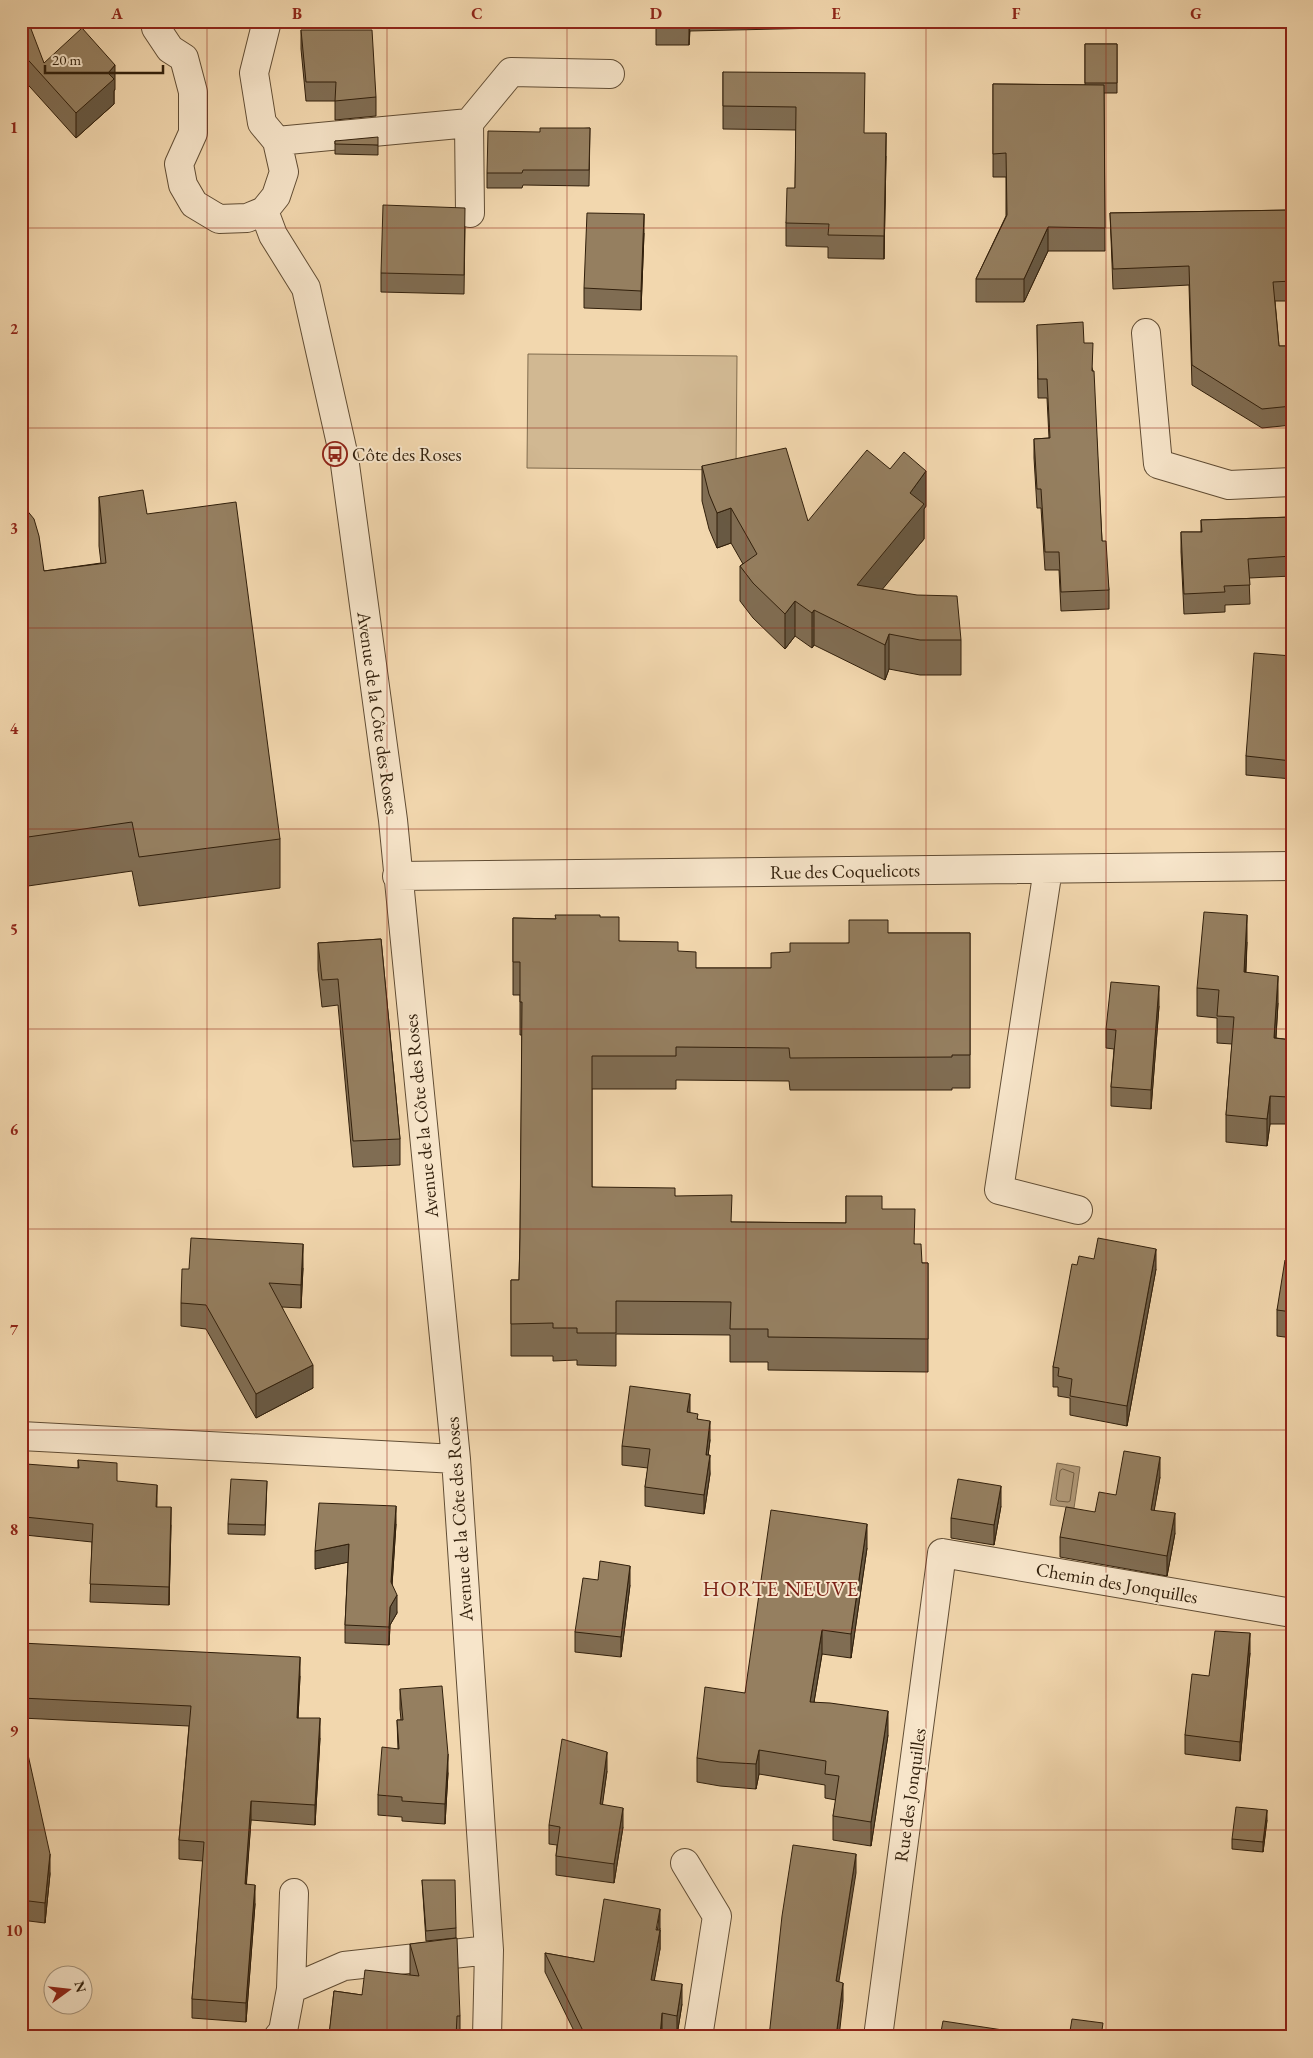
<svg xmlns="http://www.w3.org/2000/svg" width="1313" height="2058" font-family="'EB Garamond',serif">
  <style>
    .green { fill: #d1b892; stroke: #816c4e }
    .water { fill: #b09877; stroke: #7d684c }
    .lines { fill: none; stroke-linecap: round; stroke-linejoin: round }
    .shore { stroke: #705c41; stroke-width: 1 }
    .minor-casing { stroke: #614d34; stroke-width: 30 }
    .minor { stroke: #f7e5ca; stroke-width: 28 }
    .wall { fill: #806d53; stroke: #311f0b }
    .shaded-wall { fill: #685943; stroke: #311f0b }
    .building { fill: #957f60; stroke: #311f0b }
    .grid { fill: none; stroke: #8f2418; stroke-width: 1; stroke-opacity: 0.55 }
    .labels { text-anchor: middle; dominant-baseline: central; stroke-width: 4; stroke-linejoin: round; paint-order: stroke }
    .poi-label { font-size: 19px; fill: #311f0b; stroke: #f7e5ca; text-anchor: start }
    .street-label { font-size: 19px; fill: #311f0b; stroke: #f7e5ca }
    .quarter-label { font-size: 21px; letter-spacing: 1px; fill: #7a1f14; stroke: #f7e5ca }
    .neatline { fill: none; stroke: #8f2418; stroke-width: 2 }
    .grid-label { font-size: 16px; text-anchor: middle; font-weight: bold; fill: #8f2418 }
  </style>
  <rect width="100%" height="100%" fill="#f2d7ae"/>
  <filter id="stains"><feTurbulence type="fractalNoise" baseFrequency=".004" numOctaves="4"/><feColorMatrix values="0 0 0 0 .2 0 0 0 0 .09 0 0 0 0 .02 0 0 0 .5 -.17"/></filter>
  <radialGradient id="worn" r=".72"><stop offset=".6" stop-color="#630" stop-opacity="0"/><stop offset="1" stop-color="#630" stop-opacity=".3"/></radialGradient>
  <path class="green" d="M 528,354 L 737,356 L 736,470 L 527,468 Z"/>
  <path class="water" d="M 1057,1463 L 1080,1467 L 1074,1508 L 1050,1505 Z"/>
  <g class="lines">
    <path class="shore" d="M 1063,1469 L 1074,1473 L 1070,1501 L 1068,1502 L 1058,1501 L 1056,1499 L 1060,1471 Z"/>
    <defs>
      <path id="minor" d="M 155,21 L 156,28 L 170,49 L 184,58 L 193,92 L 193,133 L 179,164 L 183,185 L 194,204 L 219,219 L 247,218 L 264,211 L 276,196 L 284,172 L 277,141 L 262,123 L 254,73 L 267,21
        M 469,123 L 470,213
        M 277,141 L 469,123 L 511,72 L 610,74
        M 264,211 L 273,235 L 306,288 L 344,457 L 393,820 L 456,1459 L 489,1950 L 487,2037
        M 1146,333 L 1158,464 L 1229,485 L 1292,482
        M 1048,869 L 999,1190 L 1078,1210
        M 397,876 L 1292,866
        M 21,1436 L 456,1459
        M 685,1863 L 717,1916 L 698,2037
        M 291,1989 L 344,1966 L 489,1950
        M 278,2037 L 283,2031 L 291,1989 L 294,1893
        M 878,2037 L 942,1553 L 1292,1613"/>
    </defs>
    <use href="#minor" class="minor-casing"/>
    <use href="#minor" class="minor"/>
  </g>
  <path class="wall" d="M 21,21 L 44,63 L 115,89 L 114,91 L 114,104 L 76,138 L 21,77 Z
    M 656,21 L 1087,21 L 1087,22 L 690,31 L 689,45 L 656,45 Z
    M 301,30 L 376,97 L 376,116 L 335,120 L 335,101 L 306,101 L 301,49 Z
    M 1085,44 L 1117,44 L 1117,93 L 1104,93 L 1105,251 L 1048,251 L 1024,302 L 976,302 L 976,279 L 1006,216 L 1006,177 L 993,177 L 993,84 L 1085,85 Z
    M 723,72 L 864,133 L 886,156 L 884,259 L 828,258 L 828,247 L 786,246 L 786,223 L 795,188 L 796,130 L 723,129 Z
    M 590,128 L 589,186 L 523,185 L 522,188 L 487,188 L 487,173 L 540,132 Z
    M 335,141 L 378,145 L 378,155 L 335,154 Z
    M 1292,210 L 1292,301 L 1275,301 L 1279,346 L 1292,346 L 1292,425 L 1262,428 L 1192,385 L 1189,285 L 1113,289 L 1110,213 Z
    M 465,227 L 464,294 L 381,292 L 381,273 Z
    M 644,233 L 641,310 L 584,308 L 584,288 Z
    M 1037,325 L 1084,343 L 1093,371 L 1102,541 L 1109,590 L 1109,609 L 1061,611 L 1059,570 L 1045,570 L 1041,508 L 1037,508 L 1034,458 L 1034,439 L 1049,438 L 1047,398 L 1038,398 Z
    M 702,466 L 808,521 L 926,506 L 924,509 L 924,539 L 882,589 L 961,640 L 961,675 L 920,675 L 889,669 L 885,680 L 814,645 L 812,648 L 795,636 L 785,649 L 753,618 L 740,601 L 740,566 L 743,564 L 731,543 L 717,548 L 709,529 L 702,501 Z
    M 99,497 L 147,514 L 280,839 L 280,888 L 139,906 L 132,871 L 21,887 L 21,503 L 44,571 L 101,563 L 99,546 Z
    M 1292,517 L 1292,576 L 1249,578 L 1250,604 L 1225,605 L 1225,612 L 1184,614 L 1181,552 L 1181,532 L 1201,532 L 1201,520 Z
    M 1292,656 L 1292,779 L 1246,775 L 1246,756 Z
    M 600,917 L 619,941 L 678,951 L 696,968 L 771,968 L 790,952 L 849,943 L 888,933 L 970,933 L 970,1088 L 952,1088 L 952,1090 L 790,1090 L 789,1081 L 676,1080 L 676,1089 L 592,1089 L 592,1187 L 675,1196 L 732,1222 L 846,1223 L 846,1196 L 882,1209 L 915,1244 L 922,1263 L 928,1263 L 928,1372 L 768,1370 L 768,1362 L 730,1362 L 730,1335 L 616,1334 L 616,1366 L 577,1365 L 577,1360 L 553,1361 L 553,1356 L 511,1356 L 511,1280 L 519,1280 L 520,1238 L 522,1035 L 520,1035 L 520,995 L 513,995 L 513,918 L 555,919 Z
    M 381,939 L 400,1139 L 400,1165 L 353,1167 L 338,1005 L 322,1007 L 318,970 L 318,943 Z
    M 1247,942 L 1246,973 L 1278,1003 L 1276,1038 L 1292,1040 L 1292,1083 L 1288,1124 L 1270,1124 L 1267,1146 L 1226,1142 L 1226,1115 L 1232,1044 L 1217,1043 L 1217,1018 L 1197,1016 L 1197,988 Z
    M 1159,1006 L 1151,1109 L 1111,1106 L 1111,1087 L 1114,1049 L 1106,1048 L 1106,1029 Z
    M 1292,1261 L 1292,1338 L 1277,1336 L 1277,1310 Z
    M 1077,1265 L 1156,1269 L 1127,1426 L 1070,1415 L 1070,1398 L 1058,1396 L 1058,1387 L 1053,1387 L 1053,1367 Z
    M 303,1268 L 301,1308 L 282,1307 L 313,1388 L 256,1418 L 206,1329 L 181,1326 L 181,1303 Z
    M 690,1413 L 698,1419 L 710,1440 L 708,1455 L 710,1474 L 704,1514 L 645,1506 L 645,1487 L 648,1468 L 622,1465 L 622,1446 Z
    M 78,1460 L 117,1482 L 157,1507 L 171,1525 L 169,1605 L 90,1602 L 92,1542 L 25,1535 L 22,1579 L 21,1579 L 21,1475 L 26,1475 L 78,1468 Z
    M 1160,1477 L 1154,1510 L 1175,1533 L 1167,1576 L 1060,1557 L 1060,1537 L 1095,1512 L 1116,1495 Z
    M 267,1481 L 265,1535 L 228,1534 L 228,1524 Z
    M 1001,1506 L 994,1545 L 951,1538 L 951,1518 Z
    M 396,1524 L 392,1584 L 397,1613 L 390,1625 L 389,1645 L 345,1643 L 345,1625 L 348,1562 L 315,1569 Z
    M 1292,1533 L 1292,1558 L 1288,1554 L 1288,1537 Z
    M 867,1548 L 851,1658 L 822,1654 L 814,1702 L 888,1735 L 871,1846 L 833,1840 L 833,1816 L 836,1800 L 825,1798 L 825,1785 L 759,1774 L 756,1789 L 720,1786 L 697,1782 L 697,1758 L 745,1693 Z
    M 598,1580 L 630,1585 L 621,1657 L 575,1652 L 575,1632 Z
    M 21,1643 L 300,1676 L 298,1718 L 320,1738 L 315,1825 L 251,1820 L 246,1884 L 255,1904 L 246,2022 L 192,2018 L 192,1999 L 203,1861 L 179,1859 L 179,1840 L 189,1726 L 21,1718 Z
    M 1250,1653 L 1240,1761 L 1185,1754 L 1185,1735 L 1209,1676 Z
    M 400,1689 L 448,1773 L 445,1824 L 402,1821 L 402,1817 L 378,1815 L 378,1795 L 398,1749 L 397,1720 L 401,1720 L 400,1709 Z
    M 21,1723 L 50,1874 L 45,1923 L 21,1920 Z
    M 607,1771 L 602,1805 L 623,1827 L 614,1883 L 556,1875 L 556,1856 L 557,1845 L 549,1844 L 549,1825 Z
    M 1267,1820 L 1263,1852 L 1232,1849 L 1232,1839 Z
    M 422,1880 L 456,1928 L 456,1938 L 426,1941 Z
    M 660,1928 L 660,1949 L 654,1980 L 682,2004 L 677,2035 L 662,2032 L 662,2037 L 577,2037 L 545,1972 L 545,1953 L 594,1962 Z
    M 410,1944 L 460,2016 L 460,2037 L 329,2037 L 334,1991 L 362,1995 L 410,1975 Z"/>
  <path class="shaded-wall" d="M 689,21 L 690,21 L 689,45 Z
    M 115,65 L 115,89 L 114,91 L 114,104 L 76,138 L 76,113 Z
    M 886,133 L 886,156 L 884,259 L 884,236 Z
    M 644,214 L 644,233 L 641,310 L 641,291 Z
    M 1048,227 L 1048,251 L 1024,302 L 1024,279 Z
    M 926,471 L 926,506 L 924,509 L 924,539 L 857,620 L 857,585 L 910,493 Z
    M 731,508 L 731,543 L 717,548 L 717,513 Z
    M 795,601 L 795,636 L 785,649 L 785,614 Z
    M 814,610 L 814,645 L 812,648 L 812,613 Z
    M 889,634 L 889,669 L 885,680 L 885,645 Z
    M 1247,915 L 1247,942 L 1244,1000 L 1244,972 Z
    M 1278,976 L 1278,1003 L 1274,1066 L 1274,1038 Z
    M 1159,986 L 1159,1006 L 1151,1109 L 1151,1090 Z
    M 1292,1055 L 1292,1083 L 1288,1124 L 1288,1097 Z
    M 1270,1096 L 1270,1124 L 1267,1146 L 1267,1119 Z
    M 303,1244 L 303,1268 L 301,1308 L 301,1285 Z
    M 1156,1249 L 1156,1269 L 1127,1426 L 1127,1406 Z
    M 313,1365 L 313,1388 L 256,1418 L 256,1394 Z
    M 690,1394 L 690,1414 L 687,1412 Z
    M 710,1421 L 710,1440 L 706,1474 L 706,1455 Z
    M 710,1455 L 710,1474 L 704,1514 L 704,1495 Z
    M 1160,1457 L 1160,1477 L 1151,1529 L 1151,1510 Z
    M 157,1485 L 157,1503 L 156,1525 L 156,1507 Z
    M 1001,1486 L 1001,1506 L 994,1545 L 994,1525 Z
    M 396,1506 L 396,1524 L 391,1601 L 391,1582 Z
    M 171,1507 L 171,1525 L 169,1605 L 169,1587 Z
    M 1175,1513 L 1175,1533 L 1167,1576 L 1167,1556 Z
    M 25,1517 L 25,1535 L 22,1579 L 22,1561 Z
    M 867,1524 L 867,1548 L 851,1658 L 851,1634 Z
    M 349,1544 L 349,1562 L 315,1569 L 315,1551 Z
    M 630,1566 L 630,1585 L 621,1657 L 621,1637 Z
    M 397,1595 L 397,1613 L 390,1625 L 389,1645 L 389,1627 L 390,1607 Z
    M 822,1630 L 822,1654 L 810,1726 L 810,1702 Z
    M 1250,1633 L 1250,1653 L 1240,1761 L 1240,1742 Z
    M 300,1657 L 300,1676 L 297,1738 L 297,1718 Z
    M 888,1711 L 888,1735 L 871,1846 L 871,1822 Z
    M 320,1718 L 320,1738 L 315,1825 L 315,1805 Z
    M 759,1750 L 759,1774 L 756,1789 L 756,1764 Z
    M 607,1752 L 607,1771 L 600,1823 L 600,1804 Z
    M 448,1754 L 448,1773 L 445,1824 L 445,1804 Z
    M 251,1801 L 251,1820 L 245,1904 L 245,1884 Z
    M 623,1808 L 623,1827 L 614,1883 L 614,1864 Z
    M 1267,1810 L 1267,1820 L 1263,1852 L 1263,1842 Z
    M 50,1854 L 50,1874 L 45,1923 L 45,1903 Z
    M 856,1854 L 856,1873 L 836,2000 L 836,1981 Z
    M 255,1885 L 255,1904 L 246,2022 L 246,2003 Z
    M 660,1909 L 660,1928 L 657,1947 L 660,1930 L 660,1949 L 651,1999 L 651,1980 Z
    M 843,1983 L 843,2001 L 839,2037 L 836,2037 Z
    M 682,1984 L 682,2004 L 677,2035 L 677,2016 Z
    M 662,2013 L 662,2037 L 660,2037 Z"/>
  <path class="building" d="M 21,21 L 28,21 L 44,63 L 82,28 L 115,65 L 108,73 L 114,79 L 76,113 L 21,52 Z
    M 301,30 L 372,30 L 376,97 L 335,101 L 336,82 L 306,82 Z
    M 1085,44 L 1117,44 L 1117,83 L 1085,83 Z
    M 723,72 L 865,73 L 864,133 L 886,133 L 884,236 L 828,235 L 829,224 L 786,223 L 787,188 L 795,188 L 796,107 L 723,106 Z
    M 993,84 L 1104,85 L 1105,228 L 1048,227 L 1024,279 L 976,279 L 1007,215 L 1006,153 L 993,154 Z
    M 540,128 L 590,128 L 589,170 L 523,170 L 522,173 L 487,173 L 488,131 L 540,132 Z
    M 378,137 L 378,145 L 335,144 L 335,141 Z
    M 383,205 L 465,208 L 464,275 L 381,273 Z
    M 1292,210 L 1292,281 L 1273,282 L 1279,346 L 1292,346 L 1292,406 L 1262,409 L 1192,365 L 1189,266 L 1113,269 L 1110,213 Z
    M 587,213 L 644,214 L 641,291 L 584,288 Z
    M 1083,322 L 1084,343 L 1093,343 L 1092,371 L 1094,371 L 1102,541 L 1106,541 L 1109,590 L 1061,592 L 1059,552 L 1045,552 L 1041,489 L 1037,489 L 1034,439 L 1050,438 L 1047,379 L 1038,379 L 1037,325 Z
    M 786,448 L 808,521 L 867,450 L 890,469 L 904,452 L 926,471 L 910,493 L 924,504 L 857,585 L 917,595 L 957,596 L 961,640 L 920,640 L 889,634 L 885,645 L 814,610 L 812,613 L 795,601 L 785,614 L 753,583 L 740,566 L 757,554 L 731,508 L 717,513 L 709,494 L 702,466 Z
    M 143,490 L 147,514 L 236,502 L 280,839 L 139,857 L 132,822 L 21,838 L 21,503 L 34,519 L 39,536 L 44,571 L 106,563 L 99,497 Z
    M 1292,517 L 1292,556 L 1248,559 L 1250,585 L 1224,586 L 1225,592 L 1184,594 L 1181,532 L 1202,532 L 1201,520 Z
    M 1254,653 L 1292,656 L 1292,761 L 1246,756 Z
    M 1204,912 L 1247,915 L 1244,972 L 1278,976 L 1274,1038 L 1292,1040 L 1292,1055 L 1288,1097 L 1270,1096 L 1267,1119 L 1226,1115 L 1234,1017 L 1217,1016 L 1219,990 L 1197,988 Z
    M 555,915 L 600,915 L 600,917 L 619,917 L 619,941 L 678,942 L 678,951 L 696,952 L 696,968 L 771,968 L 771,953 L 790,952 L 790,943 L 849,943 L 849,920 L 888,920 L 888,933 L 970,933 L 970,1055 L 952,1055 L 952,1057 L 790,1058 L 789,1048 L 676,1047 L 676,1056 L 592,1056 L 592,1187 L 675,1188 L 675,1196 L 732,1195 L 731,1222 L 846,1223 L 846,1196 L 882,1196 L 882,1209 L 915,1209 L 914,1244 L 921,1244 L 922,1263 L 928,1263 L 928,1339 L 768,1337 L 768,1329 L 730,1329 L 731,1302 L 616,1301 L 616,1333 L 577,1333 L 577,1328 L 553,1328 L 553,1323 L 511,1324 L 511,1280 L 519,1280 L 520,1238 L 522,1002 L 520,1002 L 520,962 L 513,962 L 513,918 L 556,919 Z
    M 381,939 L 400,1139 L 353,1141 L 338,979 L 322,980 L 318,943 Z
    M 1111,982 L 1159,986 L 1151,1090 L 1111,1087 L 1116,1030 L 1106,1029 Z
    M 191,1238 L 303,1244 L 301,1285 L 269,1283 L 313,1365 L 256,1394 L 206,1305 L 181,1303 L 182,1269 L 189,1269 Z
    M 1098,1238 L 1156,1249 L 1127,1406 L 1070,1396 L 1072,1379 L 1058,1376 L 1059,1368 L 1053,1367 L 1072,1264 L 1077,1265 L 1079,1256 L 1094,1259 Z
    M 1285,1260 L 1292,1261 L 1292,1312 L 1277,1310 Z
    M 630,1386 L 690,1394 L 687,1412 L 698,1414 L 697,1419 L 710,1421 L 706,1455 L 710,1455 L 704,1495 L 645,1487 L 650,1449 L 622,1446 Z
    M 1124,1451 L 1160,1457 L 1151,1510 L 1175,1513 L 1167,1556 L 1060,1537 L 1066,1507 L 1095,1512 L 1099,1492 L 1116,1495 Z
    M 78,1460 L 117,1463 L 117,1481 L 157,1485 L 156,1507 L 171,1507 L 169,1587 L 90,1584 L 93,1524 L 25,1517 L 22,1561 L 21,1561 L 21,1475 L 26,1475 L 26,1464 L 79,1468 Z
    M 231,1479 L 267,1481 L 265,1525 L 228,1524 Z
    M 958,1479 L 1001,1486 L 994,1525 L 951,1518 Z
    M 319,1503 L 396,1506 L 391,1582 L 397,1595 L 390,1607 L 389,1627 L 345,1625 L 349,1544 L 315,1551 Z
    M 771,1510 L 867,1524 L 851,1634 L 822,1630 L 810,1702 L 830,1703 L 888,1711 L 871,1822 L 833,1816 L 839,1776 L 825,1774 L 826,1761 L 759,1750 L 756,1764 L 720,1762 L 697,1758 L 705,1687 L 745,1693 Z
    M 1292,1533 L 1292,1540 L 1288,1537 Z
    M 600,1561 L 630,1566 L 621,1637 L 575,1632 L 583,1578 L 598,1580 Z
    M 1215,1631 L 1250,1633 L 1240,1742 L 1185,1735 L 1192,1674 L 1209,1676 Z
    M 21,1643 L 300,1657 L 297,1718 L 320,1718 L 315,1805 L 251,1801 L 245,1884 L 255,1885 L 246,2003 L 192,1999 L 204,1842 L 179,1840 L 191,1706 L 21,1698 Z
    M 442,1686 L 448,1754 L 445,1804 L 402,1801 L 402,1797 L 378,1795 L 382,1747 L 399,1749 L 397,1720 L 403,1720 L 400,1689 Z
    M 21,1723 L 50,1854 L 45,1903 L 21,1900 Z
    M 562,1739 L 607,1752 L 600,1804 L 623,1808 L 614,1864 L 556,1856 L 560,1827 L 549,1825 Z
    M 1236,1807 L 1267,1810 L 1263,1842 L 1232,1839 Z
    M 793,1845 L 856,1854 L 836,1981 L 843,1983 L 836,2037 L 769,2037 L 782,1916 Z
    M 422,1880 L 455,1880 L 456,1928 L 426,1931 Z
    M 604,1899 L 660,1909 L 656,1930 L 660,1930 L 651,1980 L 682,1984 L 677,2016 L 662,2013 L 660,2037 L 586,2037 L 545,1953 L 594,1962 Z
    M 457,1938 L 460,2016 L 457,2016 L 456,2037 L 359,2037 L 329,2035 L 334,1991 L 362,1995 L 365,1970 L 419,1976 L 410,1944 Z
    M 1072,2019 L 1103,2023 L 1101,2037 L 1069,2037 Z
    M 943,2021 L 1036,2035 L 1036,2037 L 940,2037 Z"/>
  <path class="grid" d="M 207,21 L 207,2037M 387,21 L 387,2037M 567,21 L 567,2037M 746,21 L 746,2037M 926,21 L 926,2037M 1106,21 L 1106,2037M 21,228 L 1292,228M 21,428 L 1292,428M 21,628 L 1292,628M 21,829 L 1292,829M 21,1029 L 1292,1029M 21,1229 L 1292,1229M 21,1430 L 1292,1430M 21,1630 L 1292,1630M 21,1830 L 1292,1830"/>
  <defs>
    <symbol id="bus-ring" viewBox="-11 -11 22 22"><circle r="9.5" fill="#f7e5ca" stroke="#8f2418" stroke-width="1.5"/><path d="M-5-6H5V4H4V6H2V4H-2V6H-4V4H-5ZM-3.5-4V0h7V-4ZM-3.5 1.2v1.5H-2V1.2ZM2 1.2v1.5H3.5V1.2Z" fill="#8f2418"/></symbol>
  </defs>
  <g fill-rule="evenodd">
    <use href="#bus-ring" x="321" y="440" width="28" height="28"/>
  </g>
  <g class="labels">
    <g class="poi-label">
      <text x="352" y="454">Côte des Roses</text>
    </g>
    <g class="street-label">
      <text transform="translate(378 713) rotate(82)">Avenue de la Côte des Roses</text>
      <text transform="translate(845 871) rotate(-1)">Rue des Coquelicots</text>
      <text transform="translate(421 1116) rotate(-96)">Avenue de la Côte des Roses</text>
      <text transform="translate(459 1519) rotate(-94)">Avenue de la Côte des Roses</text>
      <text transform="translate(1117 1583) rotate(10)">Chemin des Jonquilles</text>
      <text transform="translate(910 1795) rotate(-82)">Rue des Jonquilles</text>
    </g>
    <g class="quarter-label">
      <text x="781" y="1588">HORTE NEUVE</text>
    </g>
  </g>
  <rect width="1313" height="2058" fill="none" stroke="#f2d7ae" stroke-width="55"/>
  <g transform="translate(68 1990) rotate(75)"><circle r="24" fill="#f7e5ca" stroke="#a8967e"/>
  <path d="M0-4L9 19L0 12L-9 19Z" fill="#8f2418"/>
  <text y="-8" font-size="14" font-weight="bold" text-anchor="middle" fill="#311f0b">N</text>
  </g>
  <path d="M45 65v8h118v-8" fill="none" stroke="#311f0b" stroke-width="2.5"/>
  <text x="52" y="65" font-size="15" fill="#311f0b" stroke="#f7e5ca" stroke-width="4" paint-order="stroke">20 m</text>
  <rect x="28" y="28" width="1258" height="2002" class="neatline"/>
  <g class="grid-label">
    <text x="117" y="19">A</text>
    <text x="297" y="19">B</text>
    <text x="477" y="19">C</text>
    <text x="656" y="19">D</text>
    <text x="836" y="19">E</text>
    <text x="1016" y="19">F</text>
    <text x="1196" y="19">G</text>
    <text x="14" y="133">1</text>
    <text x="14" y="334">2</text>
    <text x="14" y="534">3</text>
    <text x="14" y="734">4</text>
    <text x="14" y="935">5</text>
    <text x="14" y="1135">6</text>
    <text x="14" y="1335">7</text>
    <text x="14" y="1535">8</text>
    <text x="14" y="1736">9</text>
    <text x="14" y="1936">10</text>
  </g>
  <rect width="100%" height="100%" filter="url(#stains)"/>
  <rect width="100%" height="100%" fill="url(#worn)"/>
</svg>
